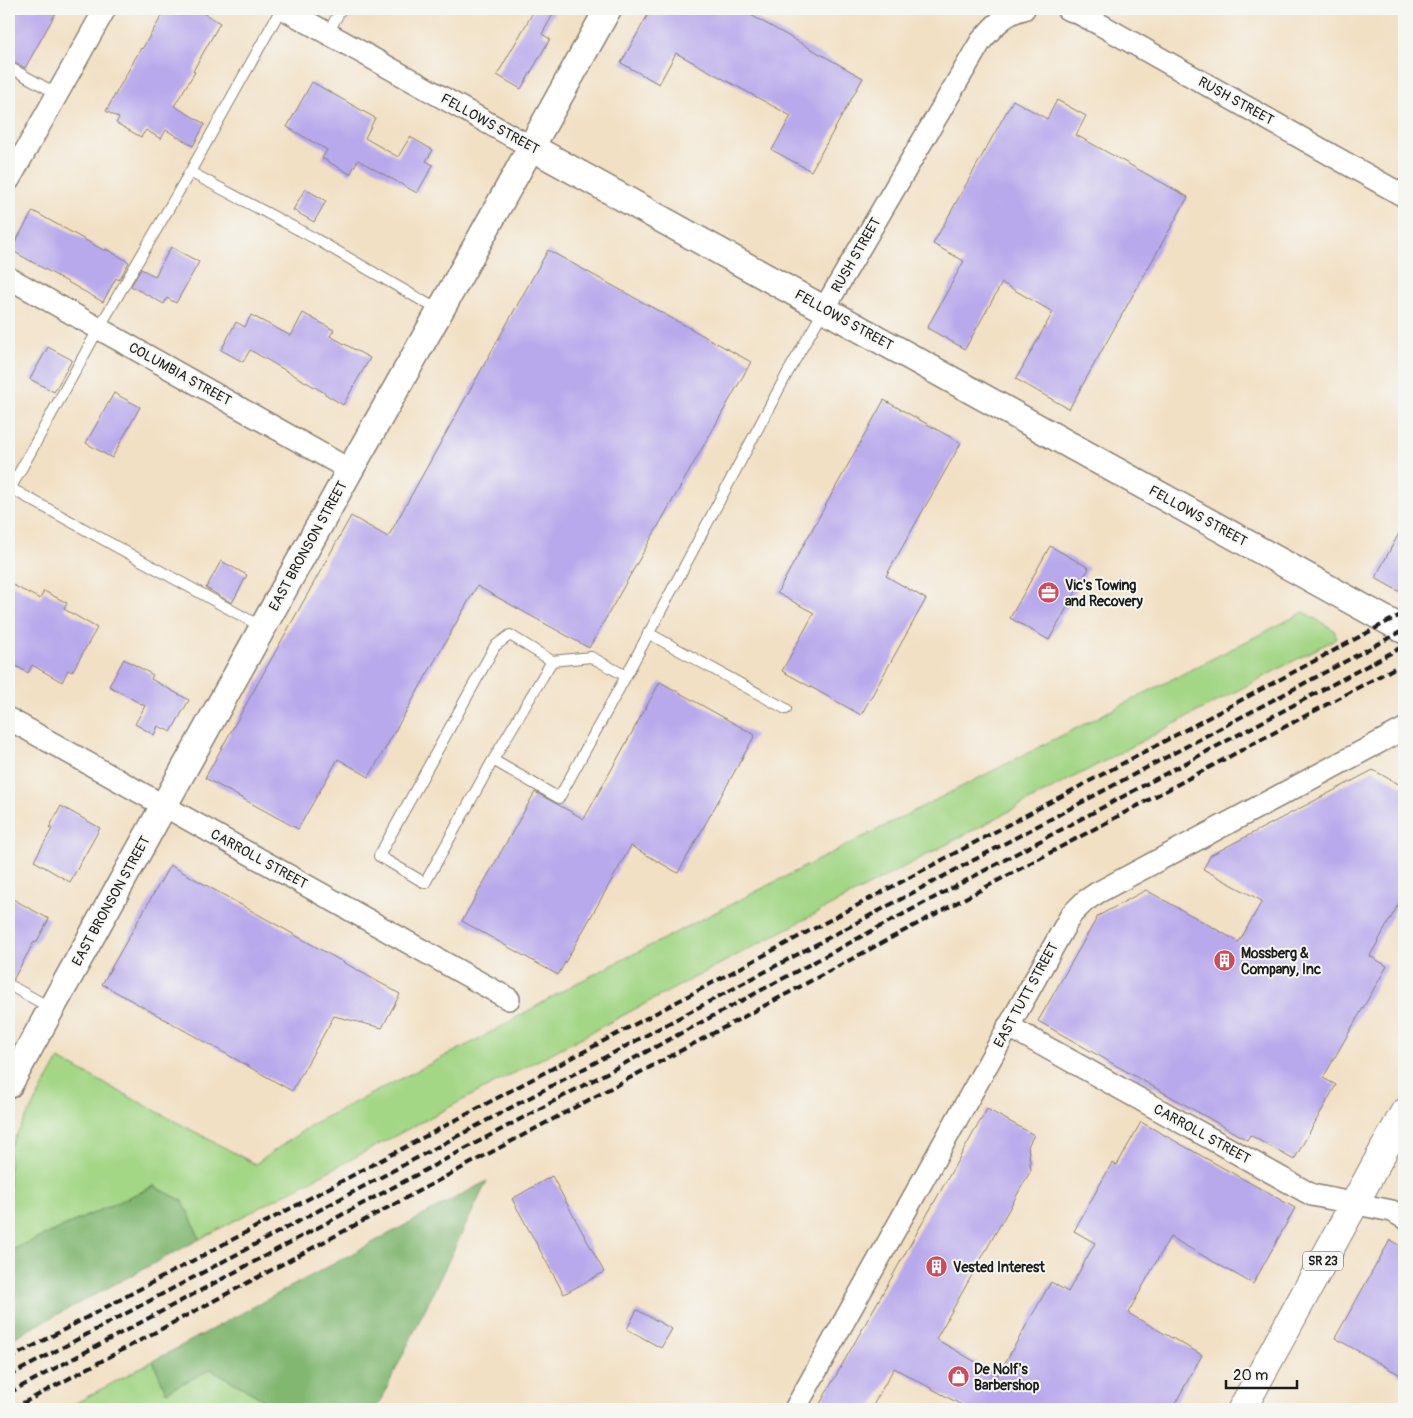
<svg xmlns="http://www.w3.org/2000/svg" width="1413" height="1418" font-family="Pangolin,sans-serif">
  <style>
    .green { fill: #a3d685; stroke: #607950 }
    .forest { fill: #82b772; stroke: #4f6a47 }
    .building { fill: #b8a9ec }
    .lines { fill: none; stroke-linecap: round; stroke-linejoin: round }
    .service-casing { stroke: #877e70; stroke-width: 12 }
    .minor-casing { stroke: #877e70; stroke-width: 24 }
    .tertiary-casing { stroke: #877e70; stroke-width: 29 }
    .primary-casing { stroke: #877e70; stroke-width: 30 }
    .service { stroke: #fff; stroke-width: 10 }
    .minor { stroke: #fff; stroke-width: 21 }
    .tertiary { stroke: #fff; stroke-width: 26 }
    .primary { stroke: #fff; stroke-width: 28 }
    .rail { stroke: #1c1c1c; stroke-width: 4; stroke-dasharray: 8 4; stroke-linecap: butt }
    .labels { text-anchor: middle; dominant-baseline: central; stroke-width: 4; stroke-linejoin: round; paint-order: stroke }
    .shield { fill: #f6f6f2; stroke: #5d5d5c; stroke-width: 1 }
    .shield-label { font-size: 12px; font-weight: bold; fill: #1c1c1c }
    .street-label { font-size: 14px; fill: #1c1c1c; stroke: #f6f6f2 }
    .poi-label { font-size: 14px; font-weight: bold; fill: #1c1c1c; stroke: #f6f6f2; text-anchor: start }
  </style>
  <rect width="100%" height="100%" fill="#f6f6f2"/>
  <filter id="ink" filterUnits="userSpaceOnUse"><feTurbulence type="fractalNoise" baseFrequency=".02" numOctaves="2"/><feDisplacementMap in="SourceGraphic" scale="10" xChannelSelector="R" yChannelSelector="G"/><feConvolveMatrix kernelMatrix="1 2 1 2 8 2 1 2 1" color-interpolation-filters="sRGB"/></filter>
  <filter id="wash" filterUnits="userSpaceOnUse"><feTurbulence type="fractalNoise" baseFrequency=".0096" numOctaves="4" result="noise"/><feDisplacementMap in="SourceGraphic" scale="20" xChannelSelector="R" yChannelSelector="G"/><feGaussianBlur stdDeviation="1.12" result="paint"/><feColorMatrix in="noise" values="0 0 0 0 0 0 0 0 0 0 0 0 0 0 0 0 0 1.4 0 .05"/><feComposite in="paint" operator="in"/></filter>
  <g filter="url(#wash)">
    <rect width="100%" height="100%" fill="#f2e0c4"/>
    <path class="green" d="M 1304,612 L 1334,630 L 1337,638 L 200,1239 L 183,1201 L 154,1186 L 9,1251 L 9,1148 L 59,1059 L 255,1164 L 314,1123 L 481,1038 L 573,985 Z
      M 153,1361 L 166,1391 L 211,1369 L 279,1409 L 65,1409 Z"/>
    <path class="forest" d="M 487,1181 L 379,1404 L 373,1409 L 279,1409 L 211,1369 L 166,1392 L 153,1361 Z
      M 154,1186 L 183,1201 L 200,1239 L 9,1340 L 9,1251 Z"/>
    <g id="blocks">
      <path class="building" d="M 9,9 L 58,9 L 25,68 L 9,59 Z
        M 166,9 L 196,9 L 220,23 L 193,71 L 195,72 L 174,106 L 205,124 L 193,146 L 166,130 L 161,139 L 146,130 L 141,137 L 116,123 L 119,118 L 106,111 L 141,48 L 142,49 Z
        M 535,9 L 556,9 L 542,34 L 550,39 L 521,89 L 497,75 Z
        M 651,9 L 752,9 L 749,14 L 863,78 L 811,171 L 772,150 L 791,116 L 676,53 L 659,84 L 621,63 Z
        M 312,82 L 375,118 L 365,138 L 398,157 L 410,137 L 433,150 L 426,161 L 433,165 L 417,193 L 358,160 L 350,174 L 322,158 L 327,150 L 287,127 Z
        M 1013,100 L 1047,119 L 1057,100 L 1086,116 L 1076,135 L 1188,197 L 1069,409 L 1016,379 L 1053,312 L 1002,283 L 965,349 L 927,328 L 964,261 L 933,244 Z
        M 305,189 L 326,201 L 314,222 L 293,210 Z
        M 33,211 L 105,251 L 106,249 L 129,262 L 119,280 L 116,278 L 103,302 L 11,250 Z
        M 171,247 L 199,262 L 176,303 L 167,298 L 164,304 L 131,286 L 141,269 L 155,276 Z
        M 548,250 L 751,362 L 589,648 L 477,586 L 369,777 L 338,759 L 298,829 L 205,778 L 351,516 L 388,537 Z
        M 303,313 L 334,330 L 330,336 L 370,358 L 343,405 L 325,394 L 325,393 L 250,350 L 243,362 L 221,350 L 236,322 L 245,327 L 251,315 L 291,336 Z
        M 48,347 L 72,360 L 54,392 L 30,379 Z
        M 114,393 L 140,407 L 112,458 L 86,443 Z
        M 884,400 L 961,443 L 886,576 L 926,599 L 861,715 L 782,671 L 814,613 L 777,593 Z
        M 1404,524 L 1404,594 L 1375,578 Z
        M 1050,546 L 1089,568 L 1049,640 L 1010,618 Z
        M 221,561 L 247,575 L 232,603 L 206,588 Z
        M 9,583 L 40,599 L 44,591 L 67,603 L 64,609 L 97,628 L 72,672 L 68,670 L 62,682 L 32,665 L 28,673 L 9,662 Z
        M 124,659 L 153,675 L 151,679 L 189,700 L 171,732 L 158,726 L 154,735 L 135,724 L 145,706 L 109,686 Z
        M 660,682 L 755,735 L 678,873 L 631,846 L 558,975 L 462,921 L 535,792 L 584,819 Z
        M 1373,770 L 1404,787 L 1404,894 L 1370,956 L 1387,966 L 1323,1078 L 1336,1085 L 1294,1160 L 1250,1135 L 1247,1140 L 1038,1021 L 1098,916 L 1146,890 L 1239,942 L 1262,901 L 1203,869 L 1211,855 Z
        M 61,806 L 100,828 L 70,882 L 34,861 L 52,829 L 49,828 Z
        M 170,865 L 400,994 L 382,1028 L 334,1016 L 292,1091 L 102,984 Z
        M 9,897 L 49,919 L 36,943 L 34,942 L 13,980 L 9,978 Z
        M 987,1109 L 1034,1135 L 1028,1146 L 1031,1170 L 936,1339 L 998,1375 L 1051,1282 L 1068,1292 L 1095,1243 L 1074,1231 L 1112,1163 L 1117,1165 L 1141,1122 L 1295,1208 L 1253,1284 L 1170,1237 L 1128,1313 L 1202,1355 L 1172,1409 L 969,1409 L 894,1368 L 871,1409 L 817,1409 Z
        M 552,1176 L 604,1272 L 564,1294 L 512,1199 Z
        M 1390,1240 L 1404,1248 L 1404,1377 L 1335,1338 Z
        M 637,1310 L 672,1329 L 661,1348 L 627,1329 Z"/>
    </g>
  </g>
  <g filter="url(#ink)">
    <use href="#blocks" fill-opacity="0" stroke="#877e70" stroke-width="1"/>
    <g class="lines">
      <defs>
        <path id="service" d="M 328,33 L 341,9
          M 9,67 L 57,94
          M 190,172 L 314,238 L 440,311
          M 10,488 L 262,627
          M 9,491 L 99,328 L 190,172 L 281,9
          M 648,633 L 786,709
          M 552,661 L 493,760 L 425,883 L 379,856 L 495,646 L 510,635 L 552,661 L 591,657 L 626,676 L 788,372 L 824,310
          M 493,760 L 559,798 L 626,676
          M 9,985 L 51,1008"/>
        <path id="minor" d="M 284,9 L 531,147
          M 1067,9 L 1076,12 L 1101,25 L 1404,196
          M 9,180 L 105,9
          M 9,278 L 350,470
          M 824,309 L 981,41 C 993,27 1005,13 1024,9
          M 9,719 L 509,999
          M 1008,1026 L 1312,1195 L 1392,1211 L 1404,1218
          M 795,1409 L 1071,915 L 1085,901 L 1097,893 L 1404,729"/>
        <path id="tertiary" d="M 531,147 L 1404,630
          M 9,1085 L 350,470 L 440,311 L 608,9"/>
        <path id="primary" d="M 1242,1409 L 1404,1113"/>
      </defs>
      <use href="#service" class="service-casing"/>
      <use href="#minor" class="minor-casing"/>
      <use href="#tertiary" class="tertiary-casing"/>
      <use href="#primary" class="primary-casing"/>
      <use href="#service" class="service"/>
      <use href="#minor" class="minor"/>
      <use href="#tertiary" class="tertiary"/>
      <use href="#primary" class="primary"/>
      <path class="rail" d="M 9,1359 L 1404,613
        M 9,1376 L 1404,630
        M 9,1393 L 1404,646
        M 12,1409 L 1404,663"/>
    </g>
  </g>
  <defs>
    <symbol id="office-disc" viewBox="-11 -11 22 22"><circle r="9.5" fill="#d1495b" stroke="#f6f6f2"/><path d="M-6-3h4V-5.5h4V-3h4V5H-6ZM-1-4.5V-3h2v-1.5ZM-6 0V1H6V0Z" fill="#fff"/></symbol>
    <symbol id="building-disc" viewBox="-11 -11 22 22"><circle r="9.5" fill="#d1495b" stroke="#f6f6f2"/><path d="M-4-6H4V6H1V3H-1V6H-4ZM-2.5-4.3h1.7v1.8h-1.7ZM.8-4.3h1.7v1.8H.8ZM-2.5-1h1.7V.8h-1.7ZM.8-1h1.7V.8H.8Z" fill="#fff"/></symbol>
    <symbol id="shop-disc" viewBox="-11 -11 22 22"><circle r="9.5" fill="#d1495b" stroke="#f6f6f2"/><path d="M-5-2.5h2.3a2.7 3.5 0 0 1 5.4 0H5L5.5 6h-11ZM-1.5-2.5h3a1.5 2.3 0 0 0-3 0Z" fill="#fff"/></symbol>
  </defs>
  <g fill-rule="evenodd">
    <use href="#office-disc" x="1036" y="580" width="25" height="25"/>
    <use href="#building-disc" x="1212" y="948" width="25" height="25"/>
    <use href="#building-disc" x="924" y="1254" width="25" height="25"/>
    <use href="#shop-disc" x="946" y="1364" width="25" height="25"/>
  </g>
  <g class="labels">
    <rect class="shield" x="1303" y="1251.5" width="40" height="19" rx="4"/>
    <g class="shield-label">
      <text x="1323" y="1261">SR 23</text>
    </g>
    <g class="street-label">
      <text transform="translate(1236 101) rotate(29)">RUSH STREET</text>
      <text transform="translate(490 124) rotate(29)">FELLOWS STREET</text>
      <text transform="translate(856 255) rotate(-60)">RUSH STREET</text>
      <text transform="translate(844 320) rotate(29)">FELLOWS STREET</text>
      <text transform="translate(180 374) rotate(29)">COLUMBIA STREET</text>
      <text transform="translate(1198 516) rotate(29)">FELLOWS STREET</text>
      <text transform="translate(308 546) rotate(-61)">EAST BRONSON STREET</text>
      <text transform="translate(259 859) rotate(29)">CARROLL STREET</text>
      <text transform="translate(111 901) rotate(-61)">EAST BRONSON STREET</text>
      <text transform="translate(1026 995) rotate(-61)">EAST TUTT STREET</text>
      <text transform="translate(1202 1134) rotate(29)">CARROLL STREET</text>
    </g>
    <g class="poi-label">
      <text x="1065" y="585">Vic's Towing<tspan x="1065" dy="16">and Recovery</tspan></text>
      <text x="1241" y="953">Mossberg &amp;<tspan x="1241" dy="16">Company, Inc</tspan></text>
      <text x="953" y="1267">Vested Interest</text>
      <text x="974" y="1369">De Nolf's<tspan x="974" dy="16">Barbershop</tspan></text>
    </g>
  </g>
  <rect width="1413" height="1418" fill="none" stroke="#f6f6f2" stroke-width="30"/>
  <path d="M1226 1380v8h71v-8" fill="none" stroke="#1c1c1c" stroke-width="2.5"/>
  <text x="1233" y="1380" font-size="15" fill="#1c1c1c" stroke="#f6f6f2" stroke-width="4" paint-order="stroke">20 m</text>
</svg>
